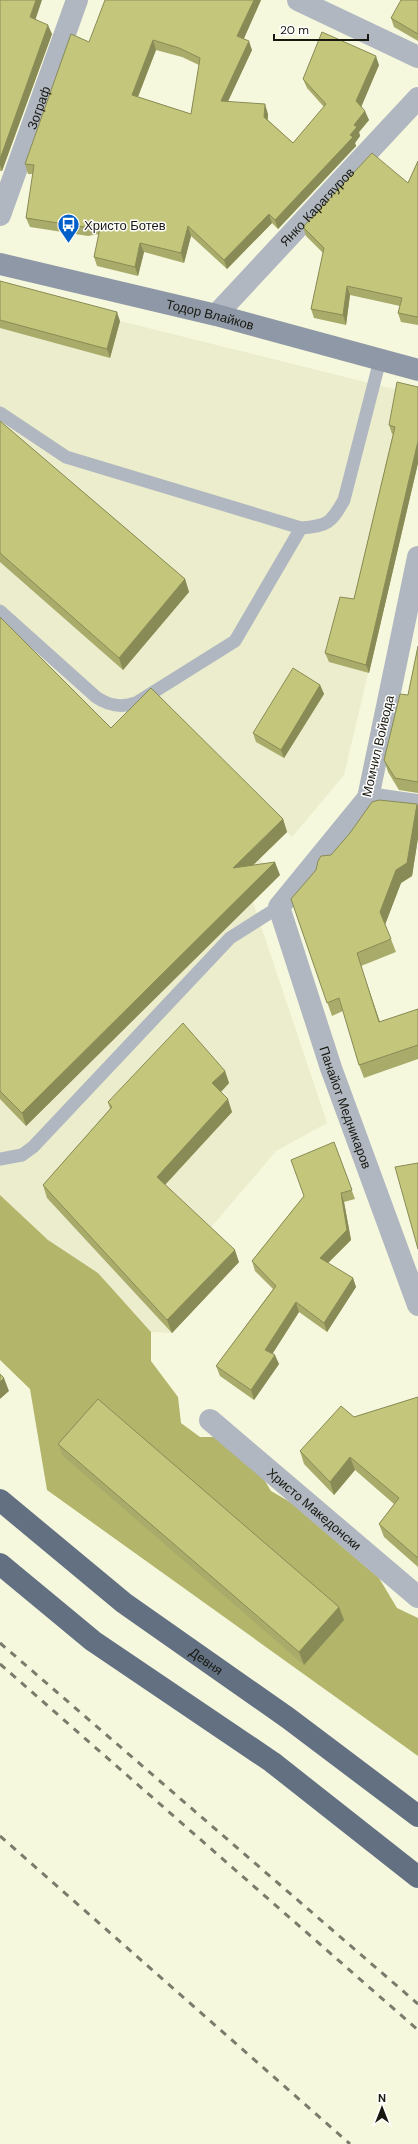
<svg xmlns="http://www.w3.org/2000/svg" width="418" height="2144" font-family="'DM Sans',sans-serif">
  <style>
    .built { fill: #ebedcc }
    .forest { fill: #b2b56a }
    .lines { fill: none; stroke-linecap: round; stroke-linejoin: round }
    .lane { stroke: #b0b7c0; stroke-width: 13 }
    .street { stroke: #b0b7c0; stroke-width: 22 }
    .secondary { stroke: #8f98a6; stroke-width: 22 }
    .highway { stroke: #627082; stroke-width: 22 }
    .rail { stroke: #7a7b6a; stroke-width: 3; stroke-dasharray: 7 7; stroke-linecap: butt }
    .wall { fill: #a9ab6a; fill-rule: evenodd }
    .shaded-wall { fill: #898b56 }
    .building { fill: #c4c77b; stroke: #898b56; fill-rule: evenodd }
    .labels { text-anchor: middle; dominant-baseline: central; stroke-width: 3; stroke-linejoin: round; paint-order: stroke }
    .street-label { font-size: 13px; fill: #18180f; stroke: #fff }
    .poi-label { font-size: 13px; fill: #18180f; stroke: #fff; text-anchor: start }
  </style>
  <rect width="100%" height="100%" fill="#f6f8de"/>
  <path class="built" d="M 0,289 L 120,321 L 418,395 L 418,463 L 344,775 L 292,837 L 287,832 L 260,858 L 273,882 L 253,902 L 327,1123 L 276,1151 L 207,1232 L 239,1262 L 172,1333 L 151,1332 L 98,1273 L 48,1240 L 0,1195 Z"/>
  <path class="forest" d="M 0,1195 L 48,1240 L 98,1273 L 151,1332 L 151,1361 L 178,1397 L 181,1423 L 200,1437 L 222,1437 L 256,1466 L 271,1491 L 290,1502 L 379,1578 L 397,1608 L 418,1618 L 418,1756 L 47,1490 L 30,1389 L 0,1360 Z"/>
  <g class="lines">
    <path class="lane" d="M 0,413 L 66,457 L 301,528 C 328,526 331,523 344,500 L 380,360
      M 0,611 L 96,697 C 109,706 121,708 136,703 L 235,641 L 301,528
      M 0,1159 L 22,1155 L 33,1147 L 230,938 L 279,907"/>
    <g class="street">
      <path d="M 298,0 L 418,57"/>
      <path id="s1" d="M 0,215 L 77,0"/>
      <path id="s2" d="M 216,315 L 418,98"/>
      <path id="s3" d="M 418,557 L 368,798 L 279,907 L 331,1068 L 418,1305"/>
      <path d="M 368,798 L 418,805"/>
      <path id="s4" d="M 210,1420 L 418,1597"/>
    </g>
    <path class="secondary" id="s5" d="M 0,264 L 216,315 L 418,370"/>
    <g class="highway">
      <path id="s6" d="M 0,1500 L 124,1603 L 288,1718 L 418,1816"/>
      <path d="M 0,1564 L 93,1641 L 272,1762 L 418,1877"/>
    </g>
    <path class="rail" d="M 0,1643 L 418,2004
      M 0,1664 L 418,2030
      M 0,1836 L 350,2144"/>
  </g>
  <path class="wall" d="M 0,0 L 35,20 L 52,34 L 2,171 L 0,171 Z
    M 261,0 L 244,38 L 252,50 L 228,101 L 268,114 L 268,120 L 293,143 L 324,107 L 307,88 L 303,79 L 379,65 L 361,106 L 369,120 L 359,132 L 360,136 L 355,143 L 356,146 L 278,229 L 272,223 L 227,269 L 191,236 L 184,263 L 144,252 L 138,276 L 97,266 L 94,257 L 99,234 L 88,236 L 30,227 L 26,218 L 33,174 L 28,174 L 25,164 L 89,42 ZM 156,50 L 182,57 L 199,65 L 191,114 L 138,97 Z
    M 418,0 L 418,41 L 394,27 L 391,18 Z
    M 418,161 L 418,325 L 401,322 L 398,313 L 400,306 L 350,295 L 346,325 L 314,318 L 311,309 L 323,253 L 306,236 L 303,227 L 408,183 Z
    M 0,281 L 120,321 L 110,358 L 0,328 Z
    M 418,387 L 418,463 L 369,673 L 329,662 L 325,653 L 354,599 L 393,434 L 392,434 L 389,425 Z
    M 0,421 L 185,579 L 189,592 L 123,670 L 0,562 Z
    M 0,617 L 111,728 L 283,819 L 287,832 L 253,865 L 280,875 L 26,1126 L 0,1099 Z
    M 418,646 L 418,793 L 399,790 L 388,772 L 384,760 L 408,695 Z
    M 320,685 L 324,694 L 284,758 L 256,742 L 253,733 Z
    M 417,804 L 418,807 L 418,838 L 412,876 L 401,883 L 385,924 L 396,952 L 361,966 L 380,1022 L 418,1009 L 418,1059 L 364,1078 L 359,1065 L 343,1011 L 332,1016 L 291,899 Z
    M 225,1071 L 229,1083 L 221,1092 L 232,1112 L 165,1185 L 239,1262 L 172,1333 L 47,1198 L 43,1185 L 110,1109 L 108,1102 Z
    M 334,1142 L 355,1199 L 344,1202 L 351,1240 L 328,1263 L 353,1278 L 356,1287 L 327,1332 L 299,1312 L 273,1353 L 279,1364 L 254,1400 L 220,1376 L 216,1366 L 273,1289 L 255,1271 L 252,1261 L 304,1196 Z
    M 418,1397 L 418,1567 L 384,1537 L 379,1524 L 394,1504 L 355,1470 L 334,1495 L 304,1464 L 300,1451 L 354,1417 Z
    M 58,1444 L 344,1620 L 304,1665 L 63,1456 Z"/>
  <path class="shaded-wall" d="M 36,0 L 42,0 L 33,27 L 30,17 Z
    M 254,0 L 261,0 L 241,45 L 237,36 Z
    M 48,25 L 52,34 L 2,171 L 0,165 L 0,159 Z
    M 153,40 L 156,50 L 135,104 L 132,95 Z
    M 249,41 L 252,50 L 224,110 L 221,101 Z
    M 376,56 L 379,65 L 360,110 L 356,101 Z
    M 265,104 L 268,114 L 267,126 L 264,117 Z
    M 365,111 L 369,120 L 359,132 L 360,136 L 355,143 L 356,146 L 278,229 L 275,220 L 350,135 L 354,125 Z
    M 269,214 L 272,223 L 227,269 L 224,260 Z
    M 188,226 L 191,236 L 184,263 L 181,253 Z
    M 140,243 L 144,252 L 138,276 L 135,267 Z
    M 347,286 L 350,295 L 346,325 L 343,315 Z
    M 117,312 L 120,321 L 110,358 L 107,349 Z
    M 418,441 L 418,463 L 369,673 L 366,665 Z
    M 185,579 L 189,592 L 123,670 L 119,658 Z
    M 320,685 L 324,694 L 284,758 L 281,750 Z
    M 417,804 L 418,807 L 418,838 L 412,876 L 401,883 L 385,925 L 380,912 Z
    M 283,819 L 287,832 L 238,880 L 233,868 Z
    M 275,862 L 280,875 L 26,1126 L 22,1113 Z
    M 357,953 L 361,966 L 384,1035 L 379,1022 Z
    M 225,1071 L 229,1083 L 217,1096 L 212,1083 Z
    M 228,1099 L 232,1112 L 161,1189 L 157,1177 Z
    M 341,1193 L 344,1202 L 351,1240 L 324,1267 L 320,1258 Z
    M 235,1250 L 239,1262 L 172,1333 L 167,1320 Z
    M 353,1278 L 356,1287 L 327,1332 L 324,1323 Z
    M 296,1302 L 299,1312 L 269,1359 L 265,1350 Z
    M 275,1355 L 279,1364 L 254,1400 L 251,1390 Z
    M 4,1378 L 9,1391 L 0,1399 L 0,1382 Z
    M 350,1457 L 355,1470 L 334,1495 L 330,1482 Z
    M 339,1607 L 344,1620 L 304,1665 L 299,1652 Z"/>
  <path class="building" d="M 0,0 L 36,0 L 30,17 L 48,25 L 0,159 Z
    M 105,0 L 254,0 L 237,36 L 249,41 L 221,101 L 265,104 L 264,117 L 293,143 L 326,104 L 303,79 L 322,32 L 376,56 L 356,101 L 365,111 L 354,125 L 357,127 L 350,135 L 353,137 L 275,220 L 269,214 L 224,260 L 188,226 L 181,253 L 140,243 L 135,267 L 94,257 L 101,223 L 84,227 L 26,218 L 34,165 L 25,164 L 71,34 L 89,42 ZM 153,40 L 179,48 L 200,58 L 191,114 L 132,95 Z
    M 401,0 L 418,0 L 418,34 L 391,18 Z
    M 372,153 L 408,183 L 418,161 L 418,317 L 398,313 L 402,298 L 347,286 L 343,315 L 311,309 L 324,248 L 303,227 Z
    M 0,281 L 117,312 L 107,349 L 0,320 Z
    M 397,382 L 418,387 L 418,441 L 366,665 L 325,653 L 340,597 L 354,599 L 395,427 L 389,425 Z
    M 0,421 L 185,579 L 119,658 L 0,553 Z
    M 0,617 L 111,728 L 151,688 L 283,819 L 233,868 L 275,862 L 22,1113 L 0,1091 Z
    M 418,646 L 418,782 L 395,778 L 384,760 L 400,694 L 408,695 Z
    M 293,668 L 320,685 L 281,750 L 253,733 Z
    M 379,800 L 417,804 L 407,863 L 396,870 L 380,912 L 391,939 L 357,953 L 379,1022 L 418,1009 L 418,1045 L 359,1065 L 339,998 L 327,1003 L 291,899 L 316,870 L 318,861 L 321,856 L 331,855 L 350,833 L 372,802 Z
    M 183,1023 L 225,1071 L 212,1083 L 228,1099 L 157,1177 L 235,1250 L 167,1320 L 43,1185 L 112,1107 L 108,1102 Z
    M 334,1142 L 352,1190 L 341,1193 L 347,1230 L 320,1258 L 353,1278 L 324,1323 L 296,1302 L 265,1350 L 275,1355 L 251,1390 L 216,1366 L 276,1286 L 252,1261 L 304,1196 L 291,1160 Z
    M 418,1163 L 418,1249 L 395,1167 Z
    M 0,1374 L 4,1378 L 0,1382 Z
    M 418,1397 L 418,1558 L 379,1524 L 399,1498 L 350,1457 L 330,1482 L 300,1451 L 341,1406 L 354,1417 Z
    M 98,1399 L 339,1607 L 299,1652 L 58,1444 Z"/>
  <defs>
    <symbol id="bus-pin" viewBox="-11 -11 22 30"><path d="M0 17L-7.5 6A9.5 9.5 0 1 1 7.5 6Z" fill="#005fc8" stroke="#fff"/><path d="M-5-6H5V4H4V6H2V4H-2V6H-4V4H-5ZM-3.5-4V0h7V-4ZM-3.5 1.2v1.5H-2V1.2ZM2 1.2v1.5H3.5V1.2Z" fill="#fff"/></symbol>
  </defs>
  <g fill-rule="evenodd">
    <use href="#bus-pin" x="56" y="212" width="25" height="34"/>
  </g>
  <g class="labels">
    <g class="street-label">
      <text stroke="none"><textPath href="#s1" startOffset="114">Зограф</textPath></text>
      <text stroke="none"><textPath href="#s2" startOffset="148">Янко Карагяуров</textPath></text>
      <text stroke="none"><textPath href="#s5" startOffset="216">Тодор Влайков</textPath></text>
      <text transform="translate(378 746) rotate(-77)">Момчил Войвода</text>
      <text stroke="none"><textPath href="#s3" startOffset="598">Панайот Медникаров</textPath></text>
      <text stroke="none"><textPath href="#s4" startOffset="137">Христо Македонски</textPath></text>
      <text stroke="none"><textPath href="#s6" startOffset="262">Девня</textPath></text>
    </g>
    <g class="poi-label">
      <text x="84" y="225">Христо Ботев</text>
    </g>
  </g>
  <g transform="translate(382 2108)" stroke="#ffffff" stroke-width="3" paint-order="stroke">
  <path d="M0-3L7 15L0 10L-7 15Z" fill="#18180f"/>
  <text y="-6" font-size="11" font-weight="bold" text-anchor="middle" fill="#18180f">N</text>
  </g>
  <path d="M274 34v6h94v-6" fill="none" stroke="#18180f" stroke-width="2"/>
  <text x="280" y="34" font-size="12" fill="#18180f" stroke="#ffffff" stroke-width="3" paint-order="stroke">20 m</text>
</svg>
